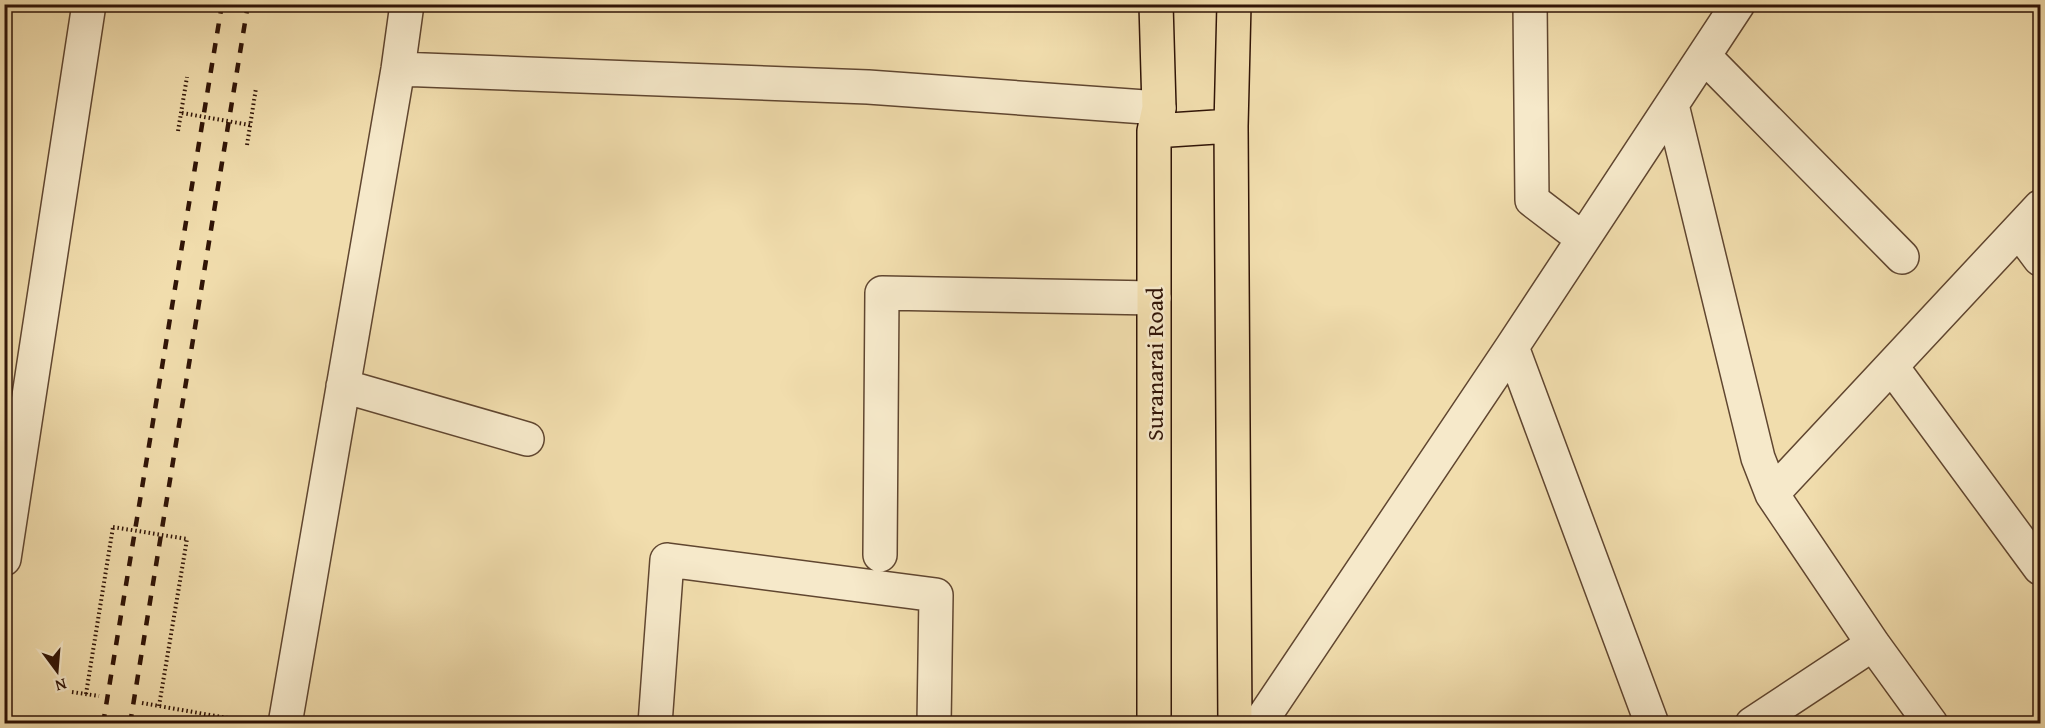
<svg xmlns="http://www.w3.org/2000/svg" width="2045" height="728" font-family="'Gentium Book Plus',serif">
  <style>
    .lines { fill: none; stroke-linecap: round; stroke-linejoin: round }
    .minor-casing { stroke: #604630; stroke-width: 36 }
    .major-casing { stroke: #301407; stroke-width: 36 }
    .path { stroke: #301407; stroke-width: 4; stroke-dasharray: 1.5 3; stroke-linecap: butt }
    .minor { stroke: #f6e9ca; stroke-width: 33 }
    .major { stroke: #f1ddad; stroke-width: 33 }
    .rail { stroke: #301407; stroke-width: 4.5; stroke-dasharray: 10 10; stroke-linecap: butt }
    .path-bridge { stroke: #301407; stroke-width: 4; stroke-dasharray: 1.5 3; stroke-linecap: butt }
    .labels { text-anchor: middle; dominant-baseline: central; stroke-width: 5; stroke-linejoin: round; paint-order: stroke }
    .street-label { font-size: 24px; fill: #301407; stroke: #f6e9ca }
  </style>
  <rect width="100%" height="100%" fill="#f1ddad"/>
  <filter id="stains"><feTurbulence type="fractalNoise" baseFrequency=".00333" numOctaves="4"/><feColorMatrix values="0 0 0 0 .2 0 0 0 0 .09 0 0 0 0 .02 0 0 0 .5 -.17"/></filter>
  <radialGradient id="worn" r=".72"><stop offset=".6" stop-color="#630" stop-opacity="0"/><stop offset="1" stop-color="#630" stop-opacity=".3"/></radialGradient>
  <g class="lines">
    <defs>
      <path id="minor" d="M 1530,4 L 1532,200 L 1583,239
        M 1704,56 L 1902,257
        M 398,69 L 868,87 L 1159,108
        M 1672,105 L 1758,458 L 1772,494 L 1873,644 L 1931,724
        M 2019,231 L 2040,259
        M 1512,347 L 1652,724
        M 1892,367 L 2040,568
        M 343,386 L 527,439
        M 1772,494 L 2040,207
        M 880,555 L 882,293 L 1154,298
        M 4,559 L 89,4
        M 285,724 L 398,69 L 407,4
        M 655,724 L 667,560 L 936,595 L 934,724
        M 1259,724 L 1512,347 L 1738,4
        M 1752,724 L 1873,644"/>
      <path id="major" d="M 1234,4 L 1231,126 L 1235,724
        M 1154,131 L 1231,126
        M 1154,724 L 1154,131 L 1159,108 L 1156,4"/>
    </defs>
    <use href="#minor" class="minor-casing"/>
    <use href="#major" class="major-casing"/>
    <path class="path" d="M 182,113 L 250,125
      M 178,131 L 187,77
      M 247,145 L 256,88
      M 72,692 L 99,696
      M 86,694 L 113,527
      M 142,703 L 233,719
      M 159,706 L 187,539"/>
    <use href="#minor" class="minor"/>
    <use href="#major" class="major"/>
    <path class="rail" d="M 103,724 L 222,4
      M 130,724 L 248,4"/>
    <path class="path-bridge" d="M 113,527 L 187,539"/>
  </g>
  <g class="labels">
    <g class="street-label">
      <text transform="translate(1154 364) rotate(-90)">Suranarai Road</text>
    </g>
  </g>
  <rect width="2045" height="728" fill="none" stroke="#f1ddad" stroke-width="24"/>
  <rect x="6" y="6" width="2033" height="716" fill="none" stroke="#301407" stroke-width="3"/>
  <rect x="12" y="12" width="2021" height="704" fill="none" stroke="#301407" stroke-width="1.5"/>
  <g transform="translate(57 671) rotate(164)" stroke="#f6e9ca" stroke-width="4.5" paint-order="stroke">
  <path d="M0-4.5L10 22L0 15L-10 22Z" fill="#301407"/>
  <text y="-9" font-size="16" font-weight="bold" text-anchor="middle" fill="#301407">N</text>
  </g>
  <rect width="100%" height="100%" filter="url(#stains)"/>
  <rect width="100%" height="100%" fill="url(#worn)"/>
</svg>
